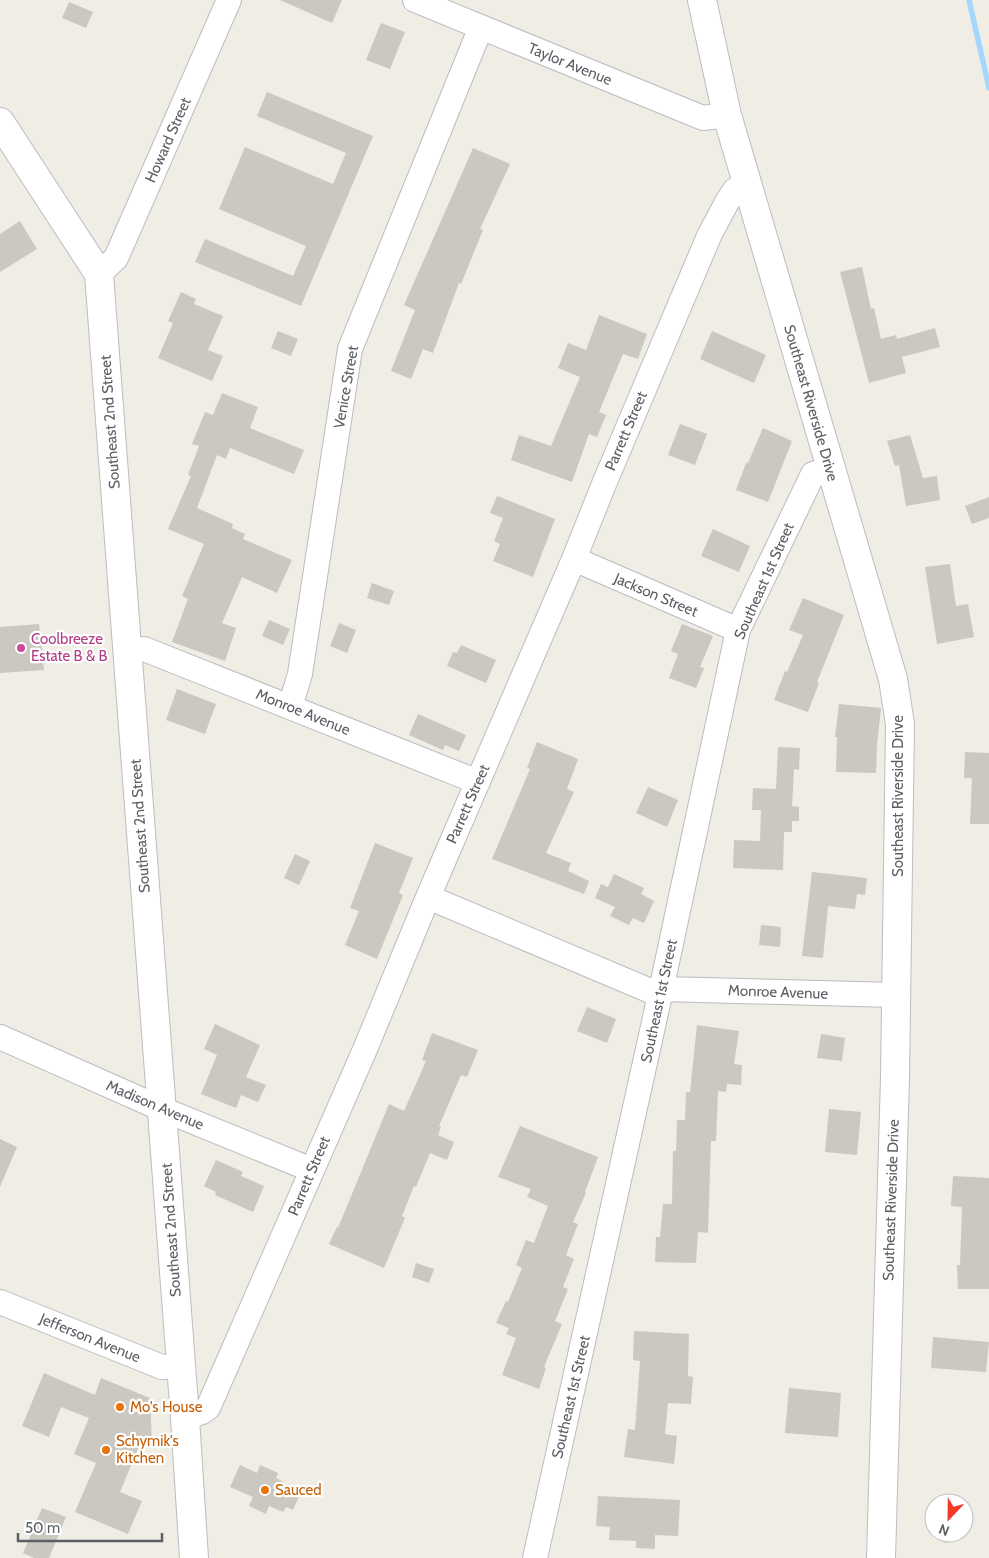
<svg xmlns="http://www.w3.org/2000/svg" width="989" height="1558" font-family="Cabin,sans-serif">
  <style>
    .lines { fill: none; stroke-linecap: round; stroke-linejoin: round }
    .stream { stroke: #a4d6ff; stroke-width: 5.5 }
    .building { fill: #cac8c1 }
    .street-casing { stroke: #b9bcc1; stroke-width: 26 }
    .secondary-casing { stroke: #babdc3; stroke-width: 30 }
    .street { stroke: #fff; stroke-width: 24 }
    .secondary { stroke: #fff; stroke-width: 28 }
    .hotel-dot { fill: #d1479c; stroke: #fff; stroke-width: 2 }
    .food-dot { fill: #e8710a; stroke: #fff; stroke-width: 2 }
    .labels { text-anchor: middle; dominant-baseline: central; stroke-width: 4.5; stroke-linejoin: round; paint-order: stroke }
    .street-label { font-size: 15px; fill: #5c6066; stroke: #fff }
    .hotel-label { font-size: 15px; fill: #b23c85; stroke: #fff; text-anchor: start }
    .food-label { font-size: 15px; fill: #c56008; stroke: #fff; text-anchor: start }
  </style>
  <rect width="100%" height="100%" fill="#efede4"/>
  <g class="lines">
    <path class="stream" d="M 969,0 L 989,88"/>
  </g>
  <path class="building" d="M 280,0 L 342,0 L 332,23 Z
    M 69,2 L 93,12 L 86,28 L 62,18 Z
    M 381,23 L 405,32 L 390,69 L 366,60 Z
    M 267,92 L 373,136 L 301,306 L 195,262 L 205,239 L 293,276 L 306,246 L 219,209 L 245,147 L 333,184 L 346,153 L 257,116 Z
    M 473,148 L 510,164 L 480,229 L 483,230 L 461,284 L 459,283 L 433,353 L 423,349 L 411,379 L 391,371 L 415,310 L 404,305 Z
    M 20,221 L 37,249 L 0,272 L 0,234 Z
    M 862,267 L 871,309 L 874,308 L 881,339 L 896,335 L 897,339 L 935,328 L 940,347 L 902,357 L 906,373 L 869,383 L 840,272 Z
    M 181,292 L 196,299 L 194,304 L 223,316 L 208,350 L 223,356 L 212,381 L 158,358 L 173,323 L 168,321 Z
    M 599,315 L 647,334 L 638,359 L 623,354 L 599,412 L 606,415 L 597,437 L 589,434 L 572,482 L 511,460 L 519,435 L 551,446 L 580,377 L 558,368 L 568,343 L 586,350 Z
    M 278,331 L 298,339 L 291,356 L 271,348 Z
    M 712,331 L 766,355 L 754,383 L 700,359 Z
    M 222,393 L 258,407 L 250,428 L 304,450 L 294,474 L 230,448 L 226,459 L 217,455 L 197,508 L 233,524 L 232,528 L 245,534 L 243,539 L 292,560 L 277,593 L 242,577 L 222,623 L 236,628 L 225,661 L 172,642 L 188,599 L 182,596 L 204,544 L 168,529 L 191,476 L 188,475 L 199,446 L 192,444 L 205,412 L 213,415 Z
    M 680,424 L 707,434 L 695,465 L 668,455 Z
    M 763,428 L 792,441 L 768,502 L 736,490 L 746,463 L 748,463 Z
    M 910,435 L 923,478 L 937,476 L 940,500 L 906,506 L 899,465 L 895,466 L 887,441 Z
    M 497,496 L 555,519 L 533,577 L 493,561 L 500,544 L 494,541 L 503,518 L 490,513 Z
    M 989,497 L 989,518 L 972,524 L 965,506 Z
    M 713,529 L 750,546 L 739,572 L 701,556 Z
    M 950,564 L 956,606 L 968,604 L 974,637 L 937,644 L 925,567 Z
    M 372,583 L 394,591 L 389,605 L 367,598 Z
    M 803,598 L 844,615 L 817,682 L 819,683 L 808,712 L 774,700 L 785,671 L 787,672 L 803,635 L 789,630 Z
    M 269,620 L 290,629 L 283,645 L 262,636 Z
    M 339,623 L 356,630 L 347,653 L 330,646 Z
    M 39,624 L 44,670 L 0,673 L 0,627 Z
    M 682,624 L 713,636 L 700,667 L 704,668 L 696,688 L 669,678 L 678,654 L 671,651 Z
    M 461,645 L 496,660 L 486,683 L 447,666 L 453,652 L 457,653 Z
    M 177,689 L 216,704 L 205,734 L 166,720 Z
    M 839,704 L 881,708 L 877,745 L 876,773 L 836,772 L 837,737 L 835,737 Z
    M 418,714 L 466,735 L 459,751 L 445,745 L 443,750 L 409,735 Z
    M 537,742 L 578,759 L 567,789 L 574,792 L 546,853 L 571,863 L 568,871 L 589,881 L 584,894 L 492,859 L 530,769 L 527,768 Z
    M 778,747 L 800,748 L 799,770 L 794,769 L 792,806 L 799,807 L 799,821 L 792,821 L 792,832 L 784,832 L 783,870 L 733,868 L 734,840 L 760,841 L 761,810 L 752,810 L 753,788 L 776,789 Z
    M 965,752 L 989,753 L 989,824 L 970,824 L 972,778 L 964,778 Z
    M 648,787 L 678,800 L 667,827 L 636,813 Z
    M 375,843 L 413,858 L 399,893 L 403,895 L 377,959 L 345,945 L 359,911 L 350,908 Z
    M 295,854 L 310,861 L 299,885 L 284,878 Z
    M 812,872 L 867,878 L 865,895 L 857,894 L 855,909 L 828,906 L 823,958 L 802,956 Z
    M 614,874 L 644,888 L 641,894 L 654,901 L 644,923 L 633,918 L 629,925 L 610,916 L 615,907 L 595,898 L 601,884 L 608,887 Z
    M 761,925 L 781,927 L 780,947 L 759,945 Z
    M 587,1007 L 616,1019 L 607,1043 L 577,1031 Z
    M 215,1024 L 260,1045 L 246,1077 L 266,1085 L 258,1102 L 241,1095 L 236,1108 L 201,1094 L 217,1055 L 204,1049 Z
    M 697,1025 L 739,1031 L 734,1064 L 742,1065 L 741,1085 L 727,1084 L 726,1092 L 718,1091 L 716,1141 L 711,1141 L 708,1233 L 698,1232 L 696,1263 L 655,1262 L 656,1237 L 660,1237 L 663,1204 L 672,1204 L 673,1151 L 676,1151 L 677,1120 L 685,1120 L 686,1092 L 690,1092 Z
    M 432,1033 L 478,1050 L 467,1077 L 461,1075 L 439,1126 L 441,1127 L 438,1135 L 454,1142 L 447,1160 L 430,1153 L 416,1187 L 414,1186 L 402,1216 L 405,1218 L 384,1268 L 329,1244 L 337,1227 L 338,1228 L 389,1104 L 404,1111 L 426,1061 L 422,1060 Z
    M 821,1034 L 845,1038 L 842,1061 L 817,1058 Z
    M 829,1109 L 861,1112 L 857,1155 L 825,1152 Z
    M 520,1126 L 598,1157 L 585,1192 L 586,1193 L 573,1222 L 578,1224 L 566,1255 L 574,1259 L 563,1287 L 568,1289 L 555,1321 L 562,1324 L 544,1367 L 546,1368 L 539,1389 L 502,1375 L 516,1338 L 506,1334 L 509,1328 L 496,1323 L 506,1301 L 508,1302 L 522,1268 L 516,1265 L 526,1240 L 534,1243 L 548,1206 L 527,1197 L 531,1189 L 498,1177 Z
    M 0,1139 L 17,1147 L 0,1187 Z
    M 216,1160 L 243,1172 L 241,1176 L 264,1186 L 253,1212 L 215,1195 L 216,1192 L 204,1186 Z
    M 953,1176 L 989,1178 L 989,1289 L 958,1289 L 957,1265 L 960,1265 L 962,1207 L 951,1206 Z
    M 416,1263 L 434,1269 L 429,1283 L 412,1277 Z
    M 634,1331 L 689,1334 L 688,1376 L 693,1377 L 691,1404 L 668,1403 L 665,1434 L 677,1436 L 674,1464 L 624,1457 L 628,1429 L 635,1430 L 640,1361 L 633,1360 Z
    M 933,1337 L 989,1342 L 986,1372 L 931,1368 Z
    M 44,1373 L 95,1395 L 101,1378 L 150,1398 L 152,1443 L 142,1439 L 120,1492 L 142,1501 L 128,1534 L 75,1512 L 96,1463 L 74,1454 L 89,1418 L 61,1407 L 49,1437 L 22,1426 Z
    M 789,1388 L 841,1393 L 838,1437 L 785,1433 Z
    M 240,1465 L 257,1473 L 260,1465 L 278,1473 L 276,1478 L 284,1482 L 282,1486 L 300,1494 L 293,1510 L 286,1507 L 283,1512 L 269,1506 L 266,1514 L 249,1506 L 253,1497 L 230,1487 Z
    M 598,1496 L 680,1500 L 678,1536 L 655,1535 L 655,1549 L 636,1548 L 636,1541 L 609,1540 L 610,1527 L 596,1526 Z
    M 42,1508 L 66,1517 L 49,1558 L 34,1558 L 23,1553 Z"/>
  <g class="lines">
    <defs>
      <path id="street" d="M 415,0 L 703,118 L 727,115
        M 99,274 L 116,258 L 229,0
        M 574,559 L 738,630
        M 127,650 L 144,649 L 478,782
        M 290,707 L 300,674 L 350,349 L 481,27
        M 428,897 L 660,995
        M 662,989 L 895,995
        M 0,1037 L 162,1109 L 312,1170
        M 0,1302 L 162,1367 L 181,1366
        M 185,1418 L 202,1412 L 208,1408 L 366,1047 L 428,897 L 574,559 L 604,484 L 709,236 L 727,202 L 735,190 L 747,186
        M 535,1558 L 660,995 L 738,630 L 813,474 L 830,469"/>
      <path id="secondary" d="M 702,0 L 727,115 L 893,679 L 900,724 L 895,1077 L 881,1558
        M 0,122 L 99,274 L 185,1418 L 194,1558"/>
    </defs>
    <use href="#street" class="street-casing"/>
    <use href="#secondary" class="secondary-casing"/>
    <use href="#street" class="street"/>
    <use href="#secondary" class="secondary"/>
  </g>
  <circle class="hotel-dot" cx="21" cy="648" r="5"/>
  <g class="food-dot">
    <circle cx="120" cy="1407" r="5"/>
    <circle cx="106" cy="1450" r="5"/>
    <circle cx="265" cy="1490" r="5"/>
  </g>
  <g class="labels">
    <g class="street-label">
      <text transform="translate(570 64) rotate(22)">Taylor Avenue</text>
      <text transform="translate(168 140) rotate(-66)">Howard Street</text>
      <text transform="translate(346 387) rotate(-80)">Venice Street</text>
      <text transform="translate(811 403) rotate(74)">Southeast Riverside Drive</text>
      <text transform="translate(110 422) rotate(-94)">Southeast 2nd Street</text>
      <text transform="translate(626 431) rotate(-67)">Parrett Street</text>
      <text transform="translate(764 581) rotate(-66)">Southeast 1st Street</text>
      <text transform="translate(656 595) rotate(23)">Jackson Street</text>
      <text transform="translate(303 712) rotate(22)">Monroe Avenue</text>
      <text transform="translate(898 796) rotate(-90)">Southeast Riverside Drive</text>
      <text transform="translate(468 804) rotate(-66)">Parrett Street</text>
      <text transform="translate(140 826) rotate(-94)">Southeast 2nd Street</text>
      <text transform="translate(778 992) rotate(2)">Monroe Avenue</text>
      <text transform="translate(659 1001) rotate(-78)">Southeast 1st Street</text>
      <text transform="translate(155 1105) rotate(23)">Madison Avenue</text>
      <text transform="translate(309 1176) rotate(-67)">Parrett Street</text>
      <text transform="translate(891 1200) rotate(-88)">Southeast Riverside Drive</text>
      <text transform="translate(171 1230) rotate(-94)">Southeast 2nd Street</text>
      <text transform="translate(90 1338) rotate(22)">Jefferson Avenue</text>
      <text transform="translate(571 1397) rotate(-77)">Southeast 1st Street</text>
    </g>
    <g class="hotel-label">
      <text x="31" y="639">Coolbreeze<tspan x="31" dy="17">Estate B &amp; B</tspan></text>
    </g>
    <g class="food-label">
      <text x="130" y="1407">Mo's House</text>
      <text x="116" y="1441">Schymik's<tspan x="116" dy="17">Kitchen</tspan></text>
      <text x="275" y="1490">Sauced</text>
    </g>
  </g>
  <g transform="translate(949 1518) rotate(202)"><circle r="24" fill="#ffffff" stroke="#bebfc2"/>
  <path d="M0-4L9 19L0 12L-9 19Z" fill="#f23a27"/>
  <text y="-8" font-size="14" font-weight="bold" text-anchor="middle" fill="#5c6066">N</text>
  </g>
  <path d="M18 1533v8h144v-8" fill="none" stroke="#5c6066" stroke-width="2.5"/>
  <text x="25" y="1533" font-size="15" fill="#5c6066" stroke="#ffffff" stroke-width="4" paint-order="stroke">50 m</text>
</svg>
